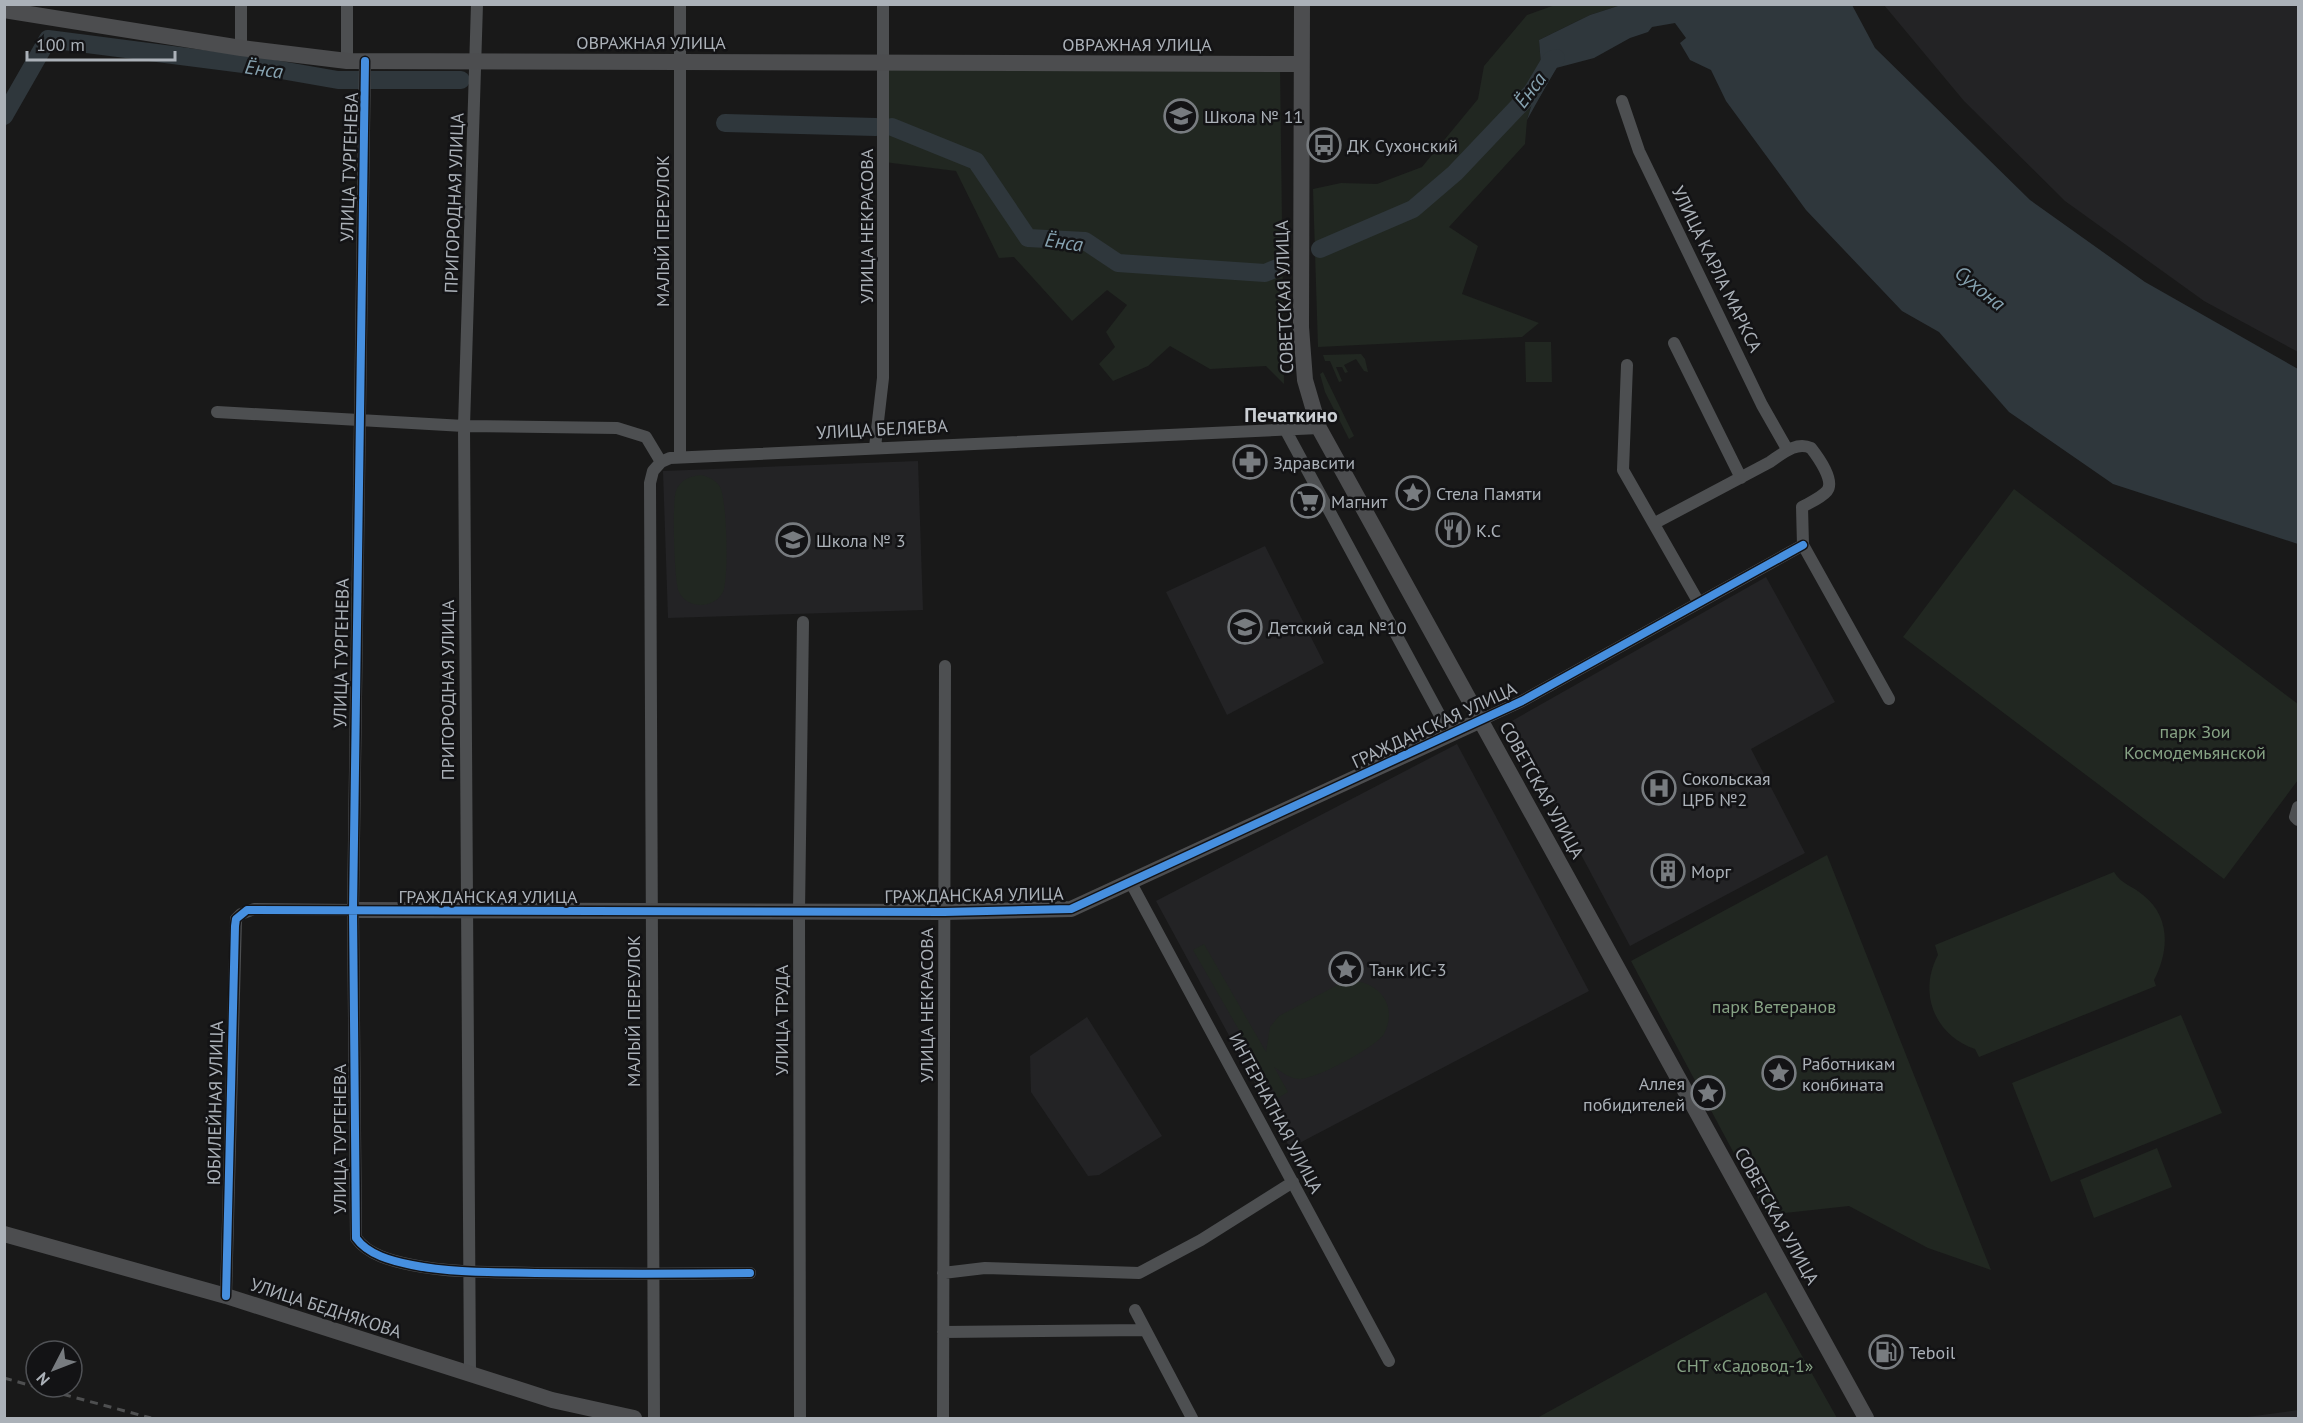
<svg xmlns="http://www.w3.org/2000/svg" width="2303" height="1423" font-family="'PT Sans',sans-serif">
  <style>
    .built { fill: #232325 }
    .green { fill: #212721 }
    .water { fill: #2f373c }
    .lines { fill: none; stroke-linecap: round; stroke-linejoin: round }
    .river { stroke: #2f373c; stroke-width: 18 }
    .street { stroke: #4d4f51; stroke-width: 12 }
    .secondary { stroke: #4c4d4f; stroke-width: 16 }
    .rail { stroke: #4e4f50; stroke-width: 3; stroke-dasharray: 8 6; stroke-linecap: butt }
    .cycleway-casing { stroke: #131315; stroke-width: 11 }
    .cycleway { stroke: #468fdf; stroke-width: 8 }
    .labels { text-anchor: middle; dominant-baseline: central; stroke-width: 5; stroke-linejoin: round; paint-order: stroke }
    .street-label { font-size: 18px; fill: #abb1b8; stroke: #131315 }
    .poi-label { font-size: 18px; fill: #abb1b8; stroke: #131315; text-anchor: start }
    .park-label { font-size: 18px; fill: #86a284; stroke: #131315 }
    .water-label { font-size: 20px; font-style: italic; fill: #86a2b0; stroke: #131315 }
    .neighbourhood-label { font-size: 20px; font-weight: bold; fill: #ccd0d5; stroke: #131315 }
  </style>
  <rect width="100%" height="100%" fill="#191919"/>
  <path class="built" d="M 1884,5 L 2298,5 L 2298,352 L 2204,301 L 2065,201 L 1964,101 Z
    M 918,461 L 923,610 L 668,618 L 663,471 Z
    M 1265,546 L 1324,663 L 1227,715 L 1166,592 Z
    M 1766,577 L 1835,702 L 1751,749 L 1805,853 L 1630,946 L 1510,722 Z
    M 1457,744 L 1589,991 L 1290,1148 L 1156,901 Z
    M 1087,1017 L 1162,1136 L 1099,1175 L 1088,1176 L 1031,1092 L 1030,1056 Z
    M 2298,1410 L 2298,1418 L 2240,1418 Z"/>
  <path class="green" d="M 1555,5 L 1621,5 L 1590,15 L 1539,40 L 1542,77 L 1532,92 L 1534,97 L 1527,120 L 1525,144 L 1449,227 L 1478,246 L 1462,294 L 1539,323 L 1522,337 L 1318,347 L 1313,189 L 1341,183 L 1377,184 L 1422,167 L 1478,99 L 1484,66 L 1527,15 Z
    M 883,62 L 1280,64 L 1284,384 L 1266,366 L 1210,369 L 1170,346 L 1148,366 L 1113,381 L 1099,364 L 1115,347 L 1106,332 L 1127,305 L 1107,290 L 1072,321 L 1014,257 L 999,258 L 956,171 L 884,162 Z
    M 1525,342 L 1551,342 L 1552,382 L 1526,382 Z
    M 1361,354 L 1365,359 L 1368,372 L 1364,371 L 1356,359 L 1344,365 L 1348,372 L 1345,373 L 1342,367 L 1336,367 L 1342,381 L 1339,382 L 1330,361 L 1325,361 L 1323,355 Z
    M 1323,372 L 1354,436 L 1349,439 L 1325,392 L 1320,374 Z
    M 701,475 C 709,477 716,480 720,487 C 727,499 729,579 723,592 C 719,600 710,605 701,605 C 691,605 683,600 679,592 C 674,583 672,501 676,491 C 680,480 690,476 701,475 Z
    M 2014,489 L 2298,704 L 2298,780 L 2224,879 L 1903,637 Z
    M 1827,855 L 1991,1270 L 1928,1248 L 1849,1206 L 1767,1215 L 1631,961 Z
    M 2114,872 C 2121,884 2133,886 2143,895 C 2171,917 2169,951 2154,980 L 2156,986 L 1979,1057 L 1975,1049 C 1934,1035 1918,992 1938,955 L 1935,945 Z
    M 1204,944 L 1266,1052 L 1270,1027 L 1279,1016 L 1345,981 C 1375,978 1400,1003 1384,1034 C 1376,1047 1315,1080 1299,1079 C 1290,1079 1282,1072 1274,1067 L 1288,1092 L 1278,1098 L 1193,950 Z
    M 2181,1015 L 2222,1113 L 2051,1182 L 2012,1083 Z
    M 2157,1148 L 2172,1187 L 2094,1218 L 2080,1180 Z
    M 1766,1292 L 1837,1418 L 1537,1418 Z"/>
  <path class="water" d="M 1621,5 L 1852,5 L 1875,48 L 2030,200 L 2145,282 L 2298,369 L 2298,544 L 2113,484 L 2009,412 L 1939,332 L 1902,311 L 1806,210 L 1726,101 L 1711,70 L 1690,60 L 1680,43 L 1686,38 L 1675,23 L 1652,27 L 1648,32 L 1630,38 L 1594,58 L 1556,68 L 1527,120 L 1534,97 L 1532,92 L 1542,77 L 1539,40 L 1590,15 Z"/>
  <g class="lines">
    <path class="river" d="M 4,116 L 48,39 L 258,66 L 338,80 L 461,80
      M 725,123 L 876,127
      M 892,127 L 976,161 L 1028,238 L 1085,241 L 1118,263 L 1265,273 L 1277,268
      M 1320,249 L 1413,209 L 1455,173 L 1532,92 L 1551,60 L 1556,58"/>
    <path class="street" d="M 347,4 L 347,61
      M 680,4 L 680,457
      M 241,48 L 241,4
      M 365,61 L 353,910 L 356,1238 C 368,1255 392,1261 412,1265 C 452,1273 494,1272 535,1273 C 607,1274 678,1274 750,1273
      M 1622,101 L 1639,151 L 1762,405 L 1787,449
      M 1674,343 L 1741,478
      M 1627,365 L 1623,470 L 1699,603
      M 217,412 L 464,426 L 617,428 L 646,437 L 661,462 L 670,458 L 1319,428
      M 1285,429 L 1450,734
      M 875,447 L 883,378 L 883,4
      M 1655,523 L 1770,462 C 1782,454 1796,441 1811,448 C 1818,457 1835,481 1827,491 C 1821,498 1809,503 1802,507 L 1803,545 L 1889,699
      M 1481,720 L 1522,701 L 1803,545
      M 2298,807 L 2295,817 L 2298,820
      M 1131,883 L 1389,1361
      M 943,1273 L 985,1268 L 1139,1273 L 1201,1240 L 1293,1182
      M 226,1296 L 236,919 L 241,914 L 254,909 L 353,910
      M 1135,1310 L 1192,1418
      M 943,1332 L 1145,1330
      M 470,1375 L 464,426 L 477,4
      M 654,1418 L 650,483 L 653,471 L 661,462
      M 800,1418 L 799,912 L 803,622
      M 943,1418 L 945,666"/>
    <path class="secondary" d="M 1302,4 L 1301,327 L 1305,380 L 1319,428 L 1866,1418
      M 4,10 L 241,48 L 347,61 L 1301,64
      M 353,910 L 944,912 L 1071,909 L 1481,720
      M 4,1234 L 226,1296 L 552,1400 L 634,1418"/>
    <path class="rail" d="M 4,1378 L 36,1387
      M 36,1387 L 151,1418"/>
    <defs>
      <path id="cycleway" d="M 365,61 L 353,910 L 356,1238 C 368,1255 392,1261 412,1265 C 452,1273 494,1272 535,1273 C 607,1274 678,1274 750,1273
        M 226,1296 L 235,926 L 236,919 L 247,910 L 944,912 L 1071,909 L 1522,701 L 1803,545"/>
    </defs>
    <use href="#cycleway" class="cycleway-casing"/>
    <use href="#cycleway" class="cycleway"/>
  </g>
  <defs>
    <symbol id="school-ring" viewBox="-11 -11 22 22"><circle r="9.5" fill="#131315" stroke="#787c80" stroke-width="1.5"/><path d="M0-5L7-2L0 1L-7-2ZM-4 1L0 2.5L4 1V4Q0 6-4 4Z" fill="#787c80"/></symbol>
    <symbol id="bus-ring" viewBox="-11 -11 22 22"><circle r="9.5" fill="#131315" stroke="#787c80" stroke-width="1.5"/><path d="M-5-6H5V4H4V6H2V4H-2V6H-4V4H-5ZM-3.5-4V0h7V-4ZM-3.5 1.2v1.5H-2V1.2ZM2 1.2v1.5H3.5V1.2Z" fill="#787c80"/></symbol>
    <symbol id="pharmacy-ring" viewBox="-11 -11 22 22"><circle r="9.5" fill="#131315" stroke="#787c80" stroke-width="1.5"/><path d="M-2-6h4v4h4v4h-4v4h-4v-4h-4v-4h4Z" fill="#787c80"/></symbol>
    <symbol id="sight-ring" viewBox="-11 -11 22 22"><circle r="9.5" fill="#131315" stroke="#787c80" stroke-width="1.5"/><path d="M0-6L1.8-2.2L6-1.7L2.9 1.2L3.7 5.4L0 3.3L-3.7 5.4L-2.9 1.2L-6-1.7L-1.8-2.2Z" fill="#787c80"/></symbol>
    <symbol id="supermarket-ring" viewBox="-11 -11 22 22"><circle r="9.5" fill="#131315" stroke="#787c80" stroke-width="1.5"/><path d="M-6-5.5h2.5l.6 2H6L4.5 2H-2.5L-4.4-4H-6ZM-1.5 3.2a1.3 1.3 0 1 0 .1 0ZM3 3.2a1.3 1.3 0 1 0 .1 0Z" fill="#787c80"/></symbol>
    <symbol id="restaurant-ring" viewBox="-11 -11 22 22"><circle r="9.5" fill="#131315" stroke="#787c80" stroke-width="1.5"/><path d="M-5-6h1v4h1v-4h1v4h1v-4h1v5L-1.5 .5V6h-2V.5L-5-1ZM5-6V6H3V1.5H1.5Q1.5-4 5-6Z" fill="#787c80"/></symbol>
    <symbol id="hospital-ring" viewBox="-11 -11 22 22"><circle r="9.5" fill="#131315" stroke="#787c80" stroke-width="1.5"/><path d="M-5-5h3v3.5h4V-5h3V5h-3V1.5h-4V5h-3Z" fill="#787c80"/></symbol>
    <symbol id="building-ring" viewBox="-11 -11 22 22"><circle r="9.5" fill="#131315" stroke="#787c80" stroke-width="1.5"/><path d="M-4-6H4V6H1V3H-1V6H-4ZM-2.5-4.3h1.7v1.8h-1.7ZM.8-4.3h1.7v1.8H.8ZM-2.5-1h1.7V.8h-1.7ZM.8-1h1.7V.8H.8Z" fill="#787c80"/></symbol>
    <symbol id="fuel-ring" viewBox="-11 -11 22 22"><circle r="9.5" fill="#131315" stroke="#787c80" stroke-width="1.5"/><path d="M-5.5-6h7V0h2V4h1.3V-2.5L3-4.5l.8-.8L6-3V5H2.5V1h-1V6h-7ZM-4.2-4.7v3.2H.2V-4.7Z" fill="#787c80"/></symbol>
  </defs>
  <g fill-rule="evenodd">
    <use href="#school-ring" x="1162" y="97" width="38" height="38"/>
    <use href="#bus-ring" x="1305" y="126" width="38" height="38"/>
    <use href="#pharmacy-ring" x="1231" y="443" width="38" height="38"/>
    <use href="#sight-ring" x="1394" y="474" width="38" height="38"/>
    <use href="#supermarket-ring" x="1289" y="482" width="38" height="38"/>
    <use href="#restaurant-ring" x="1434" y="511" width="38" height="38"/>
    <use href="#school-ring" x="774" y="521" width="38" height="38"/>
    <use href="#school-ring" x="1226" y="608" width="38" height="38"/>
    <use href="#hospital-ring" x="1640" y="769" width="38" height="38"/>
    <use href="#building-ring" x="1649" y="852" width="38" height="38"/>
    <use href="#sight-ring" x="1327" y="950" width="38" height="38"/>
    <use href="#sight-ring" x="1760" y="1054" width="38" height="38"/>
    <use href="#sight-ring" x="1689" y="1074" width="38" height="38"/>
    <use href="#fuel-ring" x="1867" y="1333" width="38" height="38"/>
  </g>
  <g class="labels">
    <g class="street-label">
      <text x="651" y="42">ОВРАЖНАЯ УЛИЦА</text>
      <text x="1137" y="44">ОВРАЖНАЯ УЛИЦА</text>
      <text transform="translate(349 167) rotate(-88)">УЛИЦА ТУРГЕНЕВА</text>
      <text transform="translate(454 203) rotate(-88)">ПРИГОРОДНАЯ УЛИЦА</text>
      <text transform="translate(866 226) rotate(-90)">УЛИЦА НЕКРАСОВА</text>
      <text transform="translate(662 231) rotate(-90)">МАЛЫЙ ПЕРЕУЛОК</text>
      <text transform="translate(1717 269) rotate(64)">УЛИЦА КАРЛА МАРКСА</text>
      <text transform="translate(1284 297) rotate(-92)">СОВЕТСКАЯ УЛИЦА</text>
      <text transform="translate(882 429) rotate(-3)">УЛИЦА БЕЛЯЕВА</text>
      <text transform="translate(341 653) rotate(-89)">УЛИЦА ТУРГЕНЕВА</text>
      <text transform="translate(447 690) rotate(-90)">ПРИГОРОДНАЯ УЛИЦА</text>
      <text transform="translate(1434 725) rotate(-25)">ГРАЖДАНСКАЯ УЛИЦА</text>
      <text transform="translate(1542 790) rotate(61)">СОВЕТСКАЯ УЛИЦА</text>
      <text transform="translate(974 895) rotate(-1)">ГРАЖДАНСКАЯ УЛИЦА</text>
      <text x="488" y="896">ГРАЖДАНСКАЯ УЛИЦА</text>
      <text transform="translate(926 1005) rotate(-90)">УЛИЦА НЕКРАСОВА</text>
      <text transform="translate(633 1011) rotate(-90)">МАЛЫЙ ПЕРЕУЛОК</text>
      <text transform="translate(781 1020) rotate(-90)">УЛИЦА ТРУДА</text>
      <text transform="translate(215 1103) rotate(-89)">ЮБИЛЕЙНАЯ УЛИЦА</text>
      <text transform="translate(1276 1113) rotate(62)">ИНТЕРНАТНАЯ УЛИЦА</text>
      <text transform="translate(339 1139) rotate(-90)">УЛИЦА ТУРГЕНЕВА</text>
      <text transform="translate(1777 1216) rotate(61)">СОВЕТСКАЯ УЛИЦА</text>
      <text transform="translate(326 1308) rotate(18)">УЛИЦА БЕДНЯКОВА</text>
    </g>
    <g class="poi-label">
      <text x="1204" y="116">Школа № 11</text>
      <text x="1347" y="145">ДК Сухонский</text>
      <text x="1273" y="462">Здравсити</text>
      <text x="1436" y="493">Стела Памяти</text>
      <text x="1331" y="501">Магнит</text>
      <text x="1476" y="530">К.С</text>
      <text x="816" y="540">Школа № 3</text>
      <text x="1268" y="627">Детский сад №10</text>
      <text x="1682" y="778">Сокольская<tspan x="1682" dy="21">ЦРБ №2</tspan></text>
      <text x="1691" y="871">Морг</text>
      <text x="1369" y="969">Танк ИС-3</text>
      <text x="1802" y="1063">Работникам<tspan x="1802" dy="21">конбината</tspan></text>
      <text x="1685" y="1083" text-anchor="end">Аллея<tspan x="1685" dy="21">побидителей</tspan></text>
      <text x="1909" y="1352">Teboil</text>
    </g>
    <g class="park-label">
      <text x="2195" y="731">парк Зои<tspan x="2195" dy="21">Космодемьянской</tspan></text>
      <text x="1774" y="1006">парк Ветеранов</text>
      <text x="1745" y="1365">СНТ «Садовод-1»</text>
    </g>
    <g class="water-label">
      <text transform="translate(264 69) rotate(8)">Ёнса</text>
      <text transform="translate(1530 90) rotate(-53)">Ёнса</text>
      <text transform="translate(1064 242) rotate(8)">Ёнса</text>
      <text transform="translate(1980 288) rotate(39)">Сухона</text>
    </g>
    <g class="neighbourhood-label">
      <text x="1291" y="415">Печаткино</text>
    </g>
  </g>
  <rect width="2303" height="1423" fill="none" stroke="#abb1b8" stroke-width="12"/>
  <g transform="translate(54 1369) rotate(228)"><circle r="28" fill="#131315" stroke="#505256" stroke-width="1.5"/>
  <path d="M0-4.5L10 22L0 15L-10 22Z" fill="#787c80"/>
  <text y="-9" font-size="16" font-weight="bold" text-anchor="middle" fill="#abb1b8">N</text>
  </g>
  <path d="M27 51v9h148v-9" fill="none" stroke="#abb1b8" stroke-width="3"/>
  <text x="36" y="51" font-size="18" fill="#abb1b8" stroke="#131315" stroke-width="4.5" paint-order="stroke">100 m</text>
</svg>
